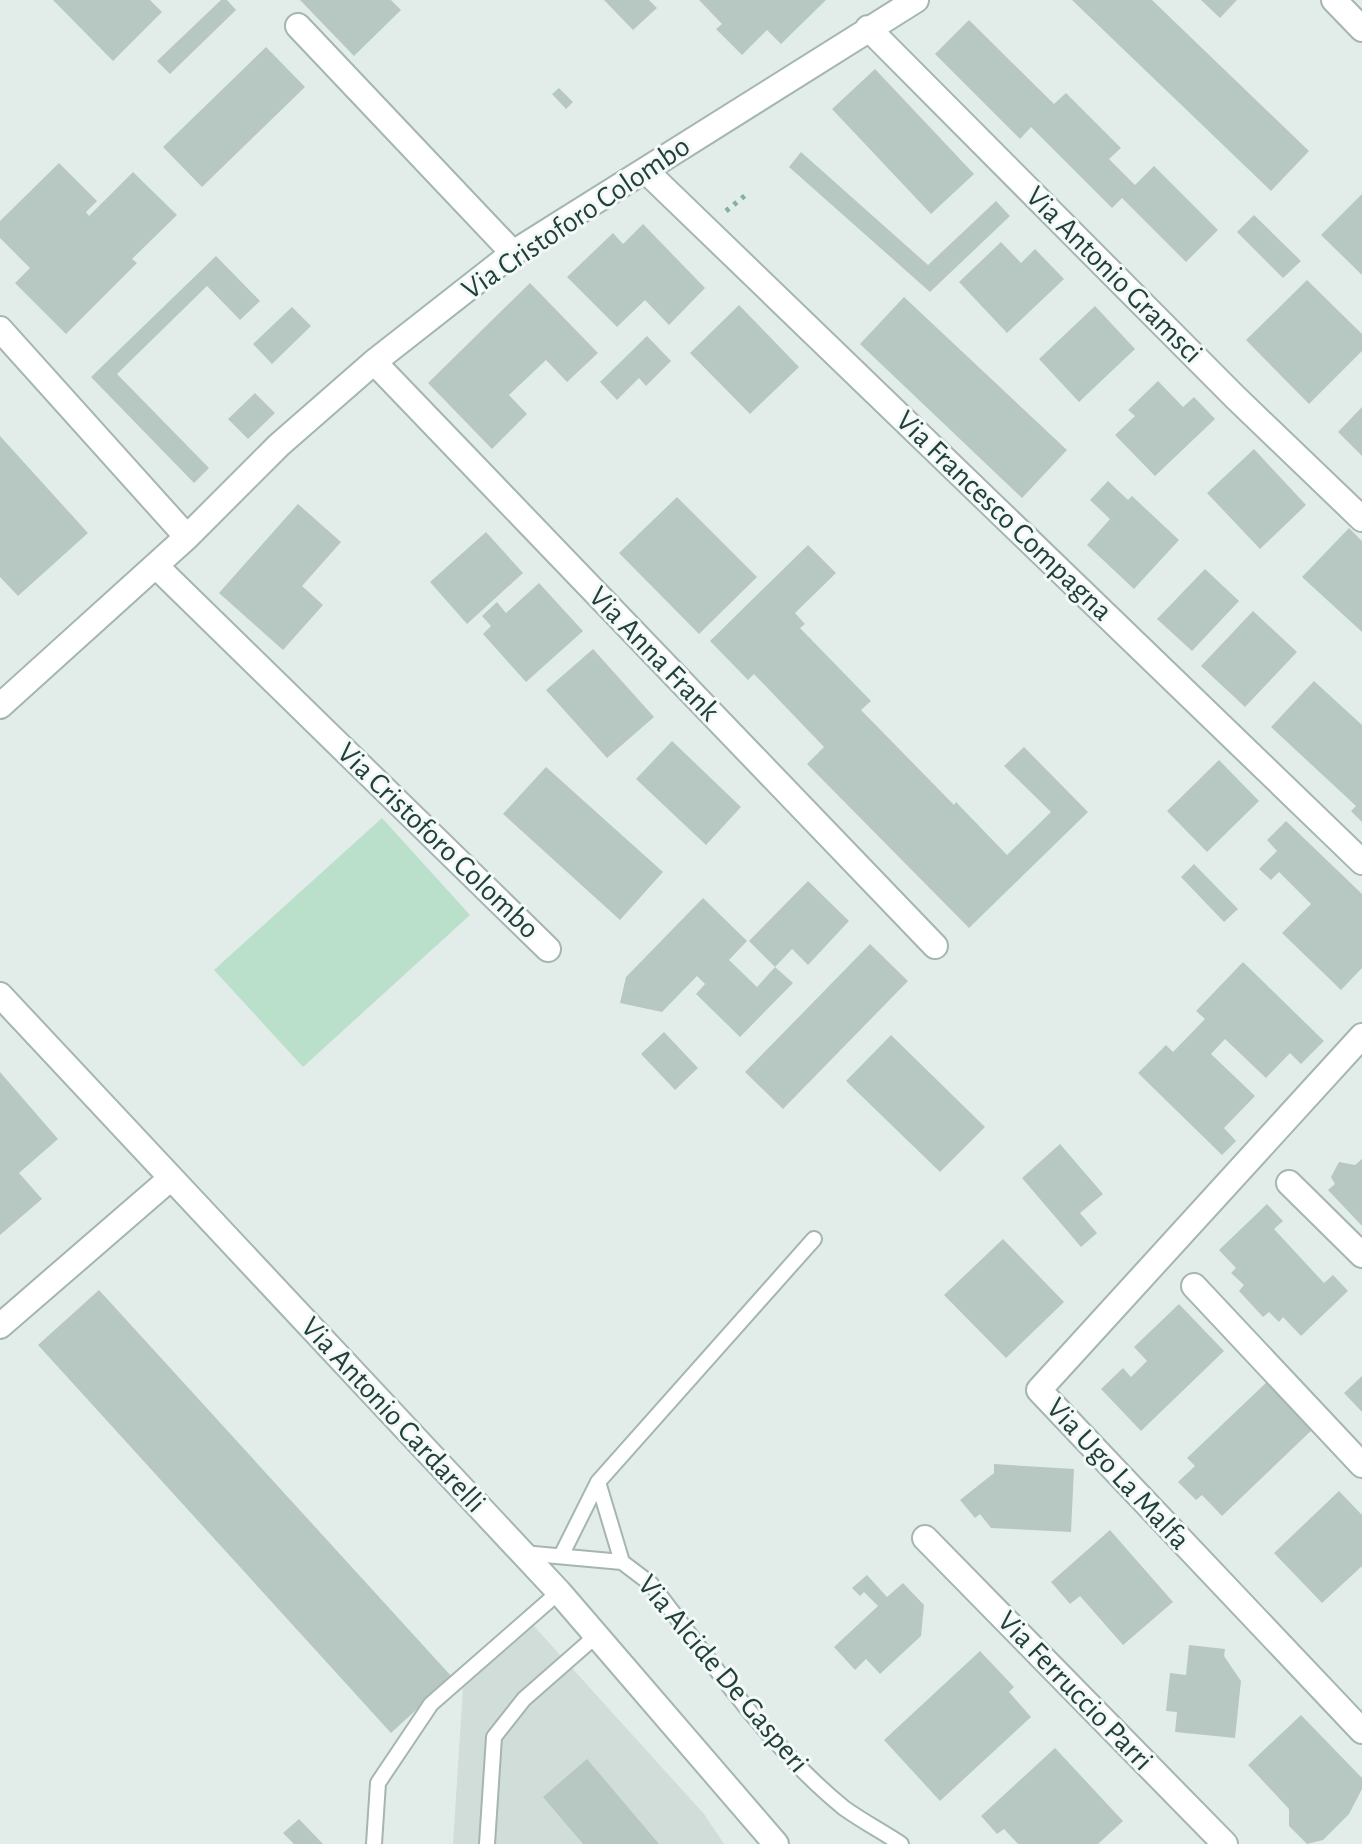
<svg xmlns="http://www.w3.org/2000/svg" width="1362" height="1844" font-family="'Alegreya Sans',sans-serif">
  <style>
    .built { fill: #d0ddd9 }
    .green { fill: #badfca }
    .building { fill: #b7c8c3 }
    .lines { fill: none; stroke-linecap: round; stroke-linejoin: round }
    .lane-casing { stroke: #a4b5b2; stroke-width: 18 }
    .street-casing { stroke: #a4b5b2; stroke-width: 28 }
    .path { stroke: #81b2aa; stroke-width: 5; stroke-dasharray: 4 6; stroke-linecap: butt }
    .lane { stroke: #fff; stroke-width: 14 }
    .street { stroke: #fff; stroke-width: 24 }
    .labels { text-anchor: middle; dominant-baseline: central; stroke-width: 6; stroke-linejoin: round; paint-order: stroke }
    .street-label { font-size: 30px; fill: #213f3b; stroke: #f3f9f7 }
  </style>
  <rect width="100%" height="100%" fill="#e2edea"/>
  <path class="built" d="M 533,1625 L 704,1814 L 724,1844 L 453,1844 L 463,1688 Z"/>
  <path class="green" d="M 382,818 L 470,915 L 303,1067 L 214,970 Z"/>
  <path class="building" d="M 53,0 L 150,0 L 162,12 L 113,61 Z
    M 221,0 L 227,0 L 236,10 L 170,74 L 157,61 Z
    M 300,0 L 391,0 L 401,10 L 354,56 Z
    M 604,0 L 649,0 L 657,8 L 633,30 Z
    M 699,0 L 826,0 L 781,44 L 767,30 L 742,55 L 716,29 L 722,24 Z
    M 1072,0 L 1152,0 L 1309,151 L 1271,191 Z
    M 1201,0 L 1237,0 L 1220,18 Z
    M 969,20 L 1054,104 L 1066,93 L 1121,148 L 1109,159 L 1135,185 L 1154,166 L 1218,230 L 1186,262 L 1122,198 L 1112,208 L 1031,127 L 1020,139 L 935,54 Z
    M 266,47 L 305,87 L 202,187 L 163,147 Z
    M 875,69 L 974,174 L 931,214 L 832,109 Z
    M 559,88 L 573,102 L 566,109 L 552,94 Z
    M 801,152 L 928,265 L 996,201 L 1010,216 L 930,292 L 789,167 Z
    M 59,163 L 97,201 L 86,212 L 89,216 L 133,172 L 177,215 L 132,259 L 137,263 L 66,334 L 15,283 L 30,268 L 0,238 L 0,221 Z
    M 1362,194 L 1362,275 L 1321,235 Z
    M 1254,215 L 1301,261 L 1283,278 L 1237,232 Z
    M 643,224 L 705,288 L 669,325 L 645,300 L 617,327 L 567,277 L 613,233 L 623,244 Z
    M 1001,242 L 1021,263 L 1035,249 L 1064,279 L 1007,333 L 959,282 Z
    M 216,256 L 260,301 L 240,320 L 207,286 L 117,374 L 209,468 L 194,483 L 91,377 Z
    M 1307,280 L 1362,334 L 1362,351 L 1309,404 L 1246,340 Z
    M 530,283 L 598,353 L 567,382 L 546,360 L 509,395 L 527,414 L 492,449 L 428,383 Z
    M 904,297 L 1067,450 L 1022,498 L 860,344 Z
    M 739,305 L 799,367 L 750,414 L 690,353 Z
    M 1095,306 L 1135,349 L 1079,402 L 1039,359 Z
    M 292,307 L 311,326 L 272,364 L 253,344 Z
    M 647,336 L 671,361 L 646,386 L 639,378 L 617,400 L 600,382 Z
    M 1158,381 L 1183,407 L 1194,397 L 1215,419 L 1155,476 L 1115,435 L 1135,416 L 1128,410 Z
    M 255,393 L 275,413 L 248,439 L 228,419 Z
    M 1362,407 L 1362,456 L 1338,432 Z
    M 0,436 L 88,533 L 18,596 L 0,577 Z
    M 1254,449 L 1306,505 L 1260,549 L 1207,493 Z
    M 1108,481 L 1128,500 L 1132,496 L 1179,540 L 1134,589 L 1087,545 L 1110,519 L 1090,500 Z
    M 677,497 L 757,577 L 699,634 L 619,553 Z
    M 298,504 L 341,542 L 302,586 L 323,605 L 283,650 L 219,593 Z
    M 1349,528 L 1362,541 L 1362,632 L 1302,577 Z
    M 486,532 L 523,573 L 467,624 L 430,582 Z
    M 808,545 L 836,573 L 795,613 L 805,624 L 800,628 L 871,701 L 861,710 L 954,805 L 956,802 L 1007,855 L 1051,812 L 1004,766 L 1024,747 L 1088,812 L 969,928 L 807,764 L 824,747 L 754,674 L 748,680 L 710,641 Z
    M 1205,569 L 1239,601 L 1192,651 L 1157,619 Z
    M 539,583 L 583,631 L 526,682 L 483,634 L 491,626 L 482,616 L 497,602 L 506,613 Z
    M 1253,611 L 1297,652 L 1245,707 L 1201,666 Z
    M 593,649 L 654,717 L 607,758 L 546,690 Z
    M 1314,681 L 1362,725 L 1362,822 L 1351,811 L 1356,806 L 1271,727 Z
    M 672,741 L 741,807 L 706,845 L 636,779 Z
    M 1219,760 L 1259,801 L 1207,852 L 1167,811 Z
    M 546,767 L 663,872 L 620,920 L 503,814 Z
    M 1286,821 L 1362,894 L 1362,968 L 1341,990 L 1282,933 L 1311,904 L 1279,872 L 1271,880 L 1259,869 L 1277,851 L 1267,840 Z
    M 1194,864 L 1238,909 L 1224,922 L 1181,877 Z
    M 808,881 L 849,921 L 808,965 L 792,949 L 775,967 L 749,941 Z
    M 703,898 L 747,941 L 729,960 L 757,987 L 775,967 L 793,983 L 740,1037 L 696,994 L 705,984 L 697,976 L 662,1012 L 620,1003 L 626,977 Z
    M 870,944 L 908,981 L 783,1109 L 745,1072 Z
    M 1243,962 L 1324,1041 L 1301,1064 L 1290,1053 L 1266,1078 L 1225,1039 L 1211,1054 L 1255,1096 L 1224,1128 L 1236,1141 L 1222,1155 L 1138,1073 L 1166,1045 L 1173,1052 L 1205,1019 L 1196,1011 Z
    M 664,1032 L 698,1068 L 675,1090 L 641,1054 Z
    M 891,1035 L 985,1127 L 940,1172 L 846,1081 Z
    M 0,1072 L 58,1139 L 19,1173 L 42,1199 L 0,1235 Z
    M 1060,1144 L 1103,1194 L 1080,1213 L 1097,1233 L 1081,1247 L 1022,1178 Z
    M 1362,1159 L 1362,1226 L 1328,1190 L 1335,1184 L 1331,1177 L 1339,1162 L 1355,1165 Z
    M 1267,1204 L 1283,1221 L 1274,1229 L 1324,1283 L 1333,1275 L 1348,1291 L 1301,1336 L 1283,1317 L 1279,1322 L 1269,1312 L 1263,1317 L 1239,1291 L 1244,1285 L 1231,1273 L 1236,1268 L 1219,1250 Z
    M 1003,1239 L 1064,1302 L 1006,1358 L 944,1295 Z
    M 99,1290 L 452,1677 L 391,1733 L 38,1345 Z
    M 1179,1304 L 1224,1351 L 1141,1431 L 1101,1389 L 1123,1368 L 1131,1377 L 1147,1361 L 1134,1347 Z
    M 1362,1376 L 1362,1412 L 1344,1393 Z
    M 1269,1380 L 1315,1427 L 1222,1516 L 1202,1495 L 1196,1500 L 1178,1482 L 1195,1466 L 1187,1458 Z
    M 994,1464 L 1074,1469 L 1071,1532 L 991,1528 L 980,1514 L 975,1518 L 960,1500 L 994,1473 Z
    M 1339,1491 L 1362,1515 L 1362,1566 L 1322,1603 L 1274,1553 Z
    M 1110,1530 L 1173,1602 L 1123,1645 L 1080,1596 L 1070,1604 L 1051,1582 Z
    M 867,1575 L 887,1597 L 903,1583 L 924,1605 L 921,1636 L 880,1674 L 866,1659 L 855,1670 L 834,1647 L 878,1606 L 864,1592 L 860,1596 L 852,1588 Z
    M 1189,1645 L 1225,1649 L 1224,1656 L 1241,1681 L 1235,1738 L 1175,1732 L 1177,1712 L 1166,1711 L 1170,1673 L 1186,1675 Z
    M 980,1651 L 1014,1687 L 1009,1692 L 1031,1717 L 940,1801 L 884,1740 Z
    M 1301,1715 L 1362,1778 L 1362,1789 L 1349,1814 L 1323,1840 L 1307,1844 L 1289,1826 L 1289,1809 L 1248,1765 Z
    M 1055,1748 L 1123,1821 L 1098,1844 L 1018,1844 L 1004,1829 L 997,1834 L 981,1816 Z
    M 587,1759 L 659,1844 L 583,1844 L 543,1797 Z
    M 299,1819 L 323,1844 L 294,1844 L 283,1833 Z"/>
  <g class="lines">
    <defs>
      <path id="lane" d="M 598,1482 L 622,1562
        M 523,1553 L 622,1562 L 651,1584 C 711,1661 768,1746 844,1808 C 862,1821 883,1832 901,1844
        M 561,1556 L 598,1482 L 814,1239
        M 374,1844 L 378,1783 L 431,1704 L 559,1592
        M 487,1844 L 494,1737 L 524,1699 L 597,1635"/>
      <path id="street" d="M 1334,0 L 1362,29
        M 298,26 L 513,253
        M 868,28 L 1235,397 L 1362,519
        M 646,171 L 1362,862
        M 0,329 L 187,537
        M 374,362 L 935,946
        M 156,566 L 548,949
        M 0,706 L 187,537 L 279,445 L 374,362 L 513,253 L 916,0
        M 0,995 L 559,1592 L 776,1844
        M 1362,1036 L 1039,1390 L 1362,1731
        M 1289,1183 L 1362,1255
        M 1194,1286 L 1362,1465
        M 0,1326 L 171,1178
        M 925,1538 L 1225,1844"/>
    </defs>
    <use href="#lane" class="lane-casing"/>
    <use href="#street" class="street-casing"/>
    <path class="path" d="M 726,211 L 747,194"/>
    <use href="#lane" class="lane"/>
    <use href="#street" class="street"/>
  </g>
  <g class="labels">
    <g class="street-label">
      <text transform="translate(576 218) rotate(-34)">Via Cristoforo Colombo</text>
      <text transform="translate(1114 275) rotate(45)">Via Antonio Gramsci</text>
      <text transform="translate(1004 516) rotate(44)">Via Francesco Compagna</text>
      <text transform="translate(654 654) rotate(46)">Via Anna Frank</text>
      <text transform="translate(438 841) rotate(44)">Via Cristoforo Colombo</text>
      <text transform="translate(393 1415) rotate(47)">Via Antonio Cardarelli</text>
      <text transform="translate(1118 1474) rotate(47)">Via Ugo La Malfa</text>
      <text transform="translate(723 1674) rotate(50)">Via Alcide De Gasperi</text>
      <text transform="translate(1075 1691) rotate(46)">Via Ferruccio Parri</text>
    </g>
  </g>
</svg>
